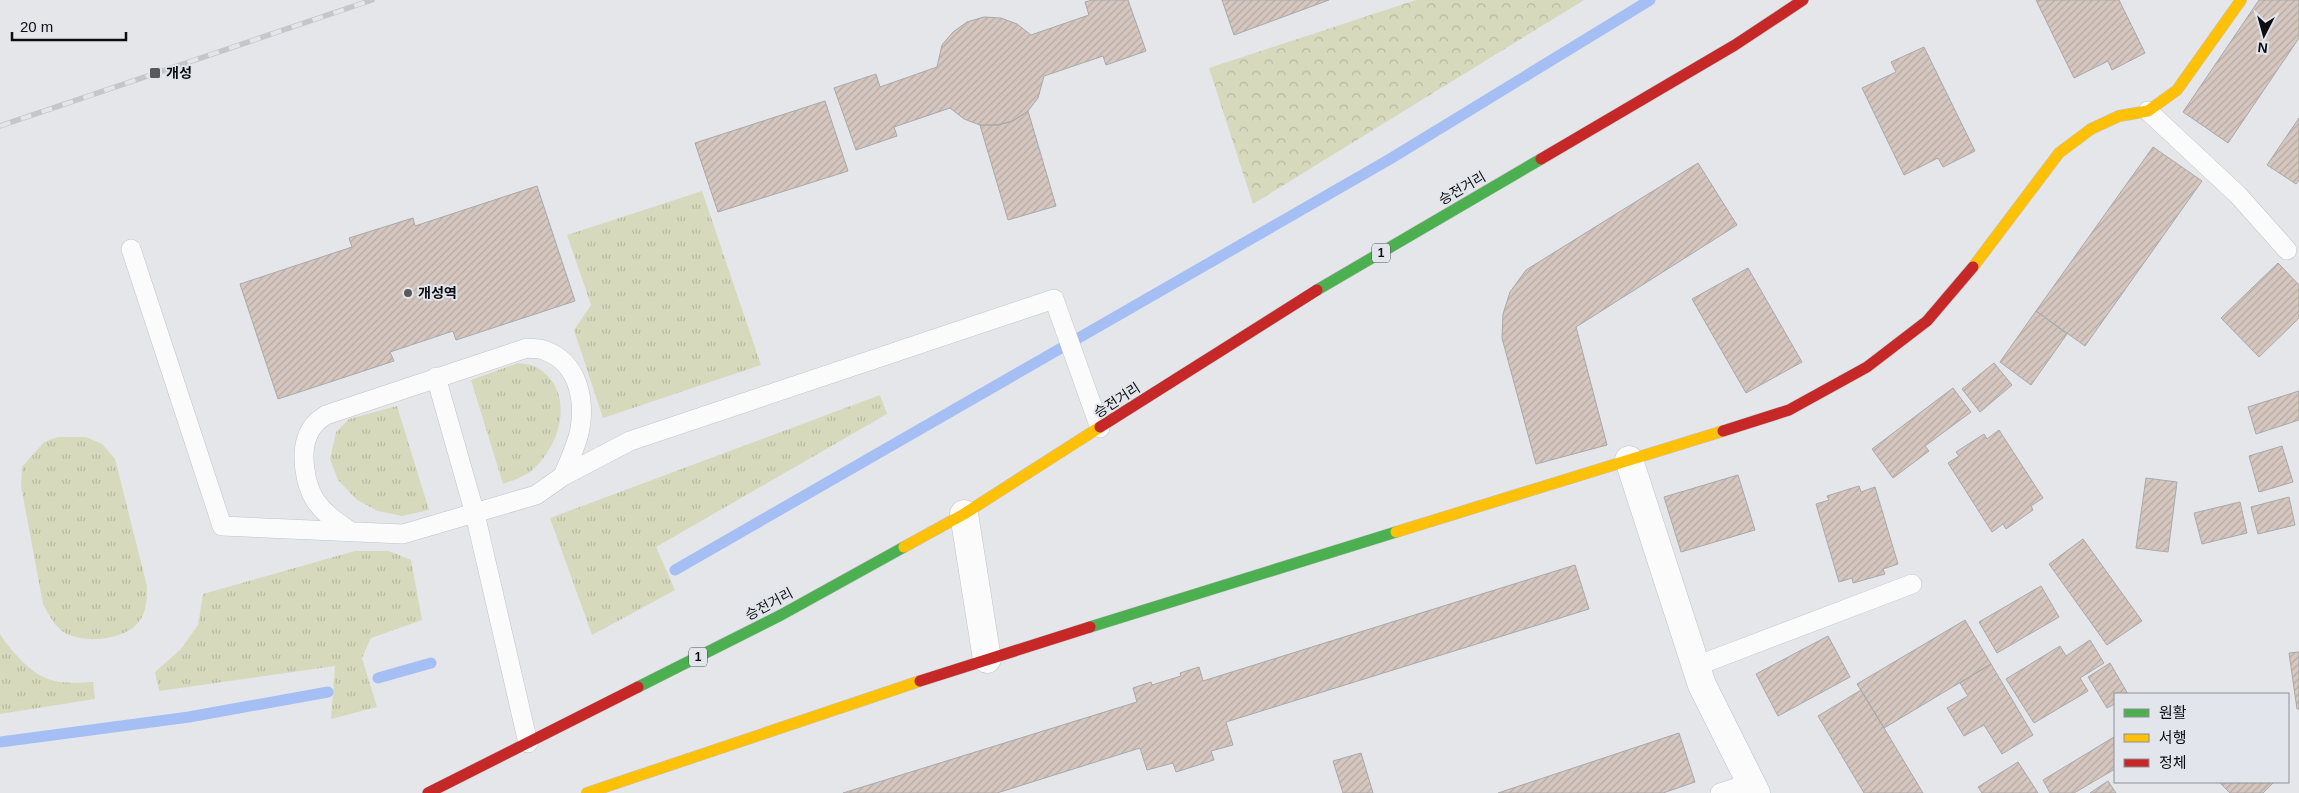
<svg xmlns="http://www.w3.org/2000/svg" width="2299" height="793" font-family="Helvetica,'Noto Sans KR',sans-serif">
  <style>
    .grass { fill: url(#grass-tufts) }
    .park { fill: url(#park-crowns) }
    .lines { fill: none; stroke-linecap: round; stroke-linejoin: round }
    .stream { stroke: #a5bff4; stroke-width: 11 }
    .building { fill: url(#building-hatch); stroke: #a9a9aa }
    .lane-casing { stroke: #c2c3c7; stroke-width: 20 }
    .street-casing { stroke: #c2c3c7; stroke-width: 29 }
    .fast-casing { stroke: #c2c3c7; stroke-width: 12 }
    .slow-casing { stroke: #c2c3c7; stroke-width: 12 }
    .jam-casing { stroke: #c2c3c7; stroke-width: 12 }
    .lane { stroke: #fbfbfc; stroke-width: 19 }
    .street { stroke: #fbfbfc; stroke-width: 28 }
    .fast { stroke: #4caf50; stroke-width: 11 }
    .slow { stroke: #ffc107; stroke-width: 11 }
    .jam { stroke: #c62828; stroke-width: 11 }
    .rail-casing { stroke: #c5c6c6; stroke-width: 5.5 }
    .rail { stroke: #e2e5ec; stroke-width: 4; stroke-dasharray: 11; stroke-linecap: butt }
    .poi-dot { fill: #585a5c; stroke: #e2e5ec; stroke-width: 2 }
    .labels { text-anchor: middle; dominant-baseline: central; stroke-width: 4; stroke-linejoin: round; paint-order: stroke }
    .shield { fill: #e2e5ec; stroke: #4c4e52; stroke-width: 1 }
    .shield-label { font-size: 12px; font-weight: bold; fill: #0c0e10 }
    .poi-label { font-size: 14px; font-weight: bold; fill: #0c0e10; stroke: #e2e5ec; text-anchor: start }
    .street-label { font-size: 14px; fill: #0c0e10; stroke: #e2e5ec }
  </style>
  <defs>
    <pattern id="grass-tufts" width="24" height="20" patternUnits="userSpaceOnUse" patternTransform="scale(1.25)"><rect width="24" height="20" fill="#d7d9bd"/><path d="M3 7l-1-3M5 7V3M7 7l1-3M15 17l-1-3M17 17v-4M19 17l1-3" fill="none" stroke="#b7b9a1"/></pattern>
    <pattern id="park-crowns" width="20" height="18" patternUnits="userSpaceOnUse" patternTransform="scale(1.25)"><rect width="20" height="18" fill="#d7d9bd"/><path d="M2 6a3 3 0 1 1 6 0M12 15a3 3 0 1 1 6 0" fill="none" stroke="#b7b9a1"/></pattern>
    <pattern id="building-hatch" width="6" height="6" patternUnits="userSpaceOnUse" patternTransform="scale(1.25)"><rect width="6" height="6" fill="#d5c7bf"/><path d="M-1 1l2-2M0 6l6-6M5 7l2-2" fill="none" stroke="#b6aaa3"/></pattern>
  </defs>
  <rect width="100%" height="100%" fill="#e4e6ea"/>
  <path class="grass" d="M 702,191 L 761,365 L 603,418 L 574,330 L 591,305 L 567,235 Z
    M 518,363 C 523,364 532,364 536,367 C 577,390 561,447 531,471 C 524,477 512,480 503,484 L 471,380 Z
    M 880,395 L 887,414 L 656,547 L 675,590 L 592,635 L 550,518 Z
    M 397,406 L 429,510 L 402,516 L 378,511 L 357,500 L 338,480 L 330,459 L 336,432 L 349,419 Z
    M 58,437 L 86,437 L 102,444 L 115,459 L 147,586 C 147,597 147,607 142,617 C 130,640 88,644 67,634 C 55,628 49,615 43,604 L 21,486 L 22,467 L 44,442 Z
    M 355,551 L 389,551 L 411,560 L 422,620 L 371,638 L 362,658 L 377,707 L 331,719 L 335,666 L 159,691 L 155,672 L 181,649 L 198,625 L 203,594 Z
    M 0,634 C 6,644 14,653 22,661 C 45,684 62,684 93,682 L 95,699 L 0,714 Z"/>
  <path class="park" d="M 1416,0 L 1584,0 L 1253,204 L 1209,68 Z"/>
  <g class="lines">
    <path class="stream" d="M 675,570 L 1390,159 L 1650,0
      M 378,678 L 431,663
      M 0,742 L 189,717 L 328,692"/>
  </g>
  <path class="building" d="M 1092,0 L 1128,0 L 1146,51 L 1106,65 L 1103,56 L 1044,76 L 1038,98 L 1028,111 L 1013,121 L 997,125 L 980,125 L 964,119 L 950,108 L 894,127 L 897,136 L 856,150 L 834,88 L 876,74 L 880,87 L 937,67 L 942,45 L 953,32 L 967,22 L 984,17 L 1001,18 L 1017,24 L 1031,35 L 1089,15 L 1085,2 Z
    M 1222,0 L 1329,0 L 1234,35 Z
    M 2036,0 L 2119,0 L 2145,53 L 2112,70 L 2108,61 L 2074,78 Z
    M 2259,0 L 2299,0 L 2299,38 L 2228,143 L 2183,112 Z
    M 1924,47 L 1975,151 L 1943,167 L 1938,158 L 1904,175 L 1862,88 L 1896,72 L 1891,62 Z
    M 825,101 L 848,171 L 718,212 L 695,143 Z
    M 1028,111 L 1056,206 L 1008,220 L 980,125 L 997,125 L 1013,121 Z
    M 2299,118 L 2299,180 L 2296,184 L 2267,165 Z
    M 2153,147 L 2202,181 L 2085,346 L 2036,311 Z
    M 1698,163 L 1737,225 L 1576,327 L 1607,445 L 1536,464 L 1502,338 L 1503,314 L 1510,292 L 1526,270 Z
    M 537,186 L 575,301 L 456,340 L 453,331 L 390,352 L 394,361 L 278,399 L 240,284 L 352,247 L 349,238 L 413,218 L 415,226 Z
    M 2278,263 L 2299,285 L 2299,318 L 2259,357 L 2221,318 Z
    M 1748,268 L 1802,362 L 1746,393 L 1692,299 Z
    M 2036,311 L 2067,334 L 2031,385 L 2000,362 Z
    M 1994,363 L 2012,385 L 1980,412 L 1962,389 Z
    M 1953,388 L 1971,412 L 1925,446 L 1929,451 L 1893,478 L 1872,449 Z
    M 2299,391 L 2299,420 L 2256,434 L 2248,407 Z
    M 1999,430 L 2043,498 L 2031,506 L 2033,510 L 2006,529 L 2003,524 L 1992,532 L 1948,463 L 1959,456 L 1956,452 L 1984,434 L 1987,439 Z
    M 2282,446 L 2293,482 L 2259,492 L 2249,456 Z
    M 1738,475 L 1755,530 L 1681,552 L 1664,497 Z
    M 2146,478 L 2177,482 L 2168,552 L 2136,548 Z
    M 1859,486 L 1861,492 L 1875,487 L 1898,564 L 1883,569 L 1885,574 L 1853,583 L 1852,578 L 1839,582 L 1816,504 L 1829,500 L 1827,496 Z
    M 2289,497 L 2295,525 L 2258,534 L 2251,507 Z
    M 2240,502 L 2247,533 L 2202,544 L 2194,513 Z
    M 2083,539 L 2142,621 L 2107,645 L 2049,564 Z
    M 1575,565 L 1589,609 L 1226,722 L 1233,745 L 1211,751 L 1214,760 L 1176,772 L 1173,763 L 1147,770 L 1140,748 L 997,793 L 843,793 L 1137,702 L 1133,688 L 1151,682 L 1152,685 L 1181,676 L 1180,673 L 1199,667 L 1203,681 Z
    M 2041,586 L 2059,617 L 1997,653 L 1979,622 Z
    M 1965,620 L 1991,664 L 1884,728 L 1857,684 Z
    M 1828,636 L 1850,677 L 1778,716 L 1756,674 Z
    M 2090,640 L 2104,663 L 2080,678 L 2088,691 L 2034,723 L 2006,679 L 2060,646 L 2066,656 Z
    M 2299,652 L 2299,709 L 2297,709 L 2289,653 Z
    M 2110,663 L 2128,694 L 2115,694 L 2115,704 L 2107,708 L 2088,677 Z
    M 1991,664 L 2033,735 L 2002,754 L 1984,725 L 1964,736 L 1947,708 L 1968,696 L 1960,683 Z
    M 1861,690 L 1884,728 L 1923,793 L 1864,793 L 1818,716 Z
    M 1679,733 L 1695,782 L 1663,793 L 1498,793 Z
    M 2114,737 L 2115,769 L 2074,793 L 2050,793 L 2043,780 Z
    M 1361,753 L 1373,793 L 1343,793 L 1333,761 Z
    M 2018,762 L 2038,793 L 1982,793 L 1978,787 Z
    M 2108,781 L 2116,793 L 2090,793 Z
    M 2219,782 L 2274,782 L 2263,793 L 2230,793 Z"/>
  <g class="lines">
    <defs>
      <path id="lane" d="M 2148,111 L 2238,195 L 2287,250
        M 131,249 L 222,526 L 403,534 L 536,495 L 563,476 L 630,441 L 1054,299 L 1100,428
        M 436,377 L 475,514 L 528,743
        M 350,531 C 337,522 324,514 315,500 C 305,484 300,453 308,435 C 311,426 318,420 326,415 L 527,348 C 533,349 541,348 546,351 C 578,363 585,399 580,429 C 577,445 569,461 563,476
        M 1696,666 L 1912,584
        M 1720,793 L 1751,783"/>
      <path id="street" d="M 1629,460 L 1702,685 L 1756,793
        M 964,514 L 987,659"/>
      <path id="fast" d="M 1317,290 L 1541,159
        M 1090,627 L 1396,532
        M 638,687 L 781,615 L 904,547"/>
      <path id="slow" d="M 1973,267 L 2059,153 L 2091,129 L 2119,116 L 2148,111 L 2177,90 L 2241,0
        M 1396,532 L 1723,431
        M 904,547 L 964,514 L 1100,427
        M 587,793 L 920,681"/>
      <path id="jam" d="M 1541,159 L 1735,45 L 1803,0
        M 1100,427 L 1317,290
        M 1723,431 L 1789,410 L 1867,367 L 1927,321 L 1973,267
        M 920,681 L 1090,627
        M 428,793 L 638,687"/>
    </defs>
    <use href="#lane" class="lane-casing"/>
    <use href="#street" class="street-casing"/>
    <use href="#fast" class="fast-casing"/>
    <use href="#slow" class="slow-casing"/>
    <use href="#jam" class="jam-casing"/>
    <use href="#lane" class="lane"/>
    <use href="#street" class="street"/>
    <use href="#fast" class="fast"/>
    <use href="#slow" class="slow"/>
    <use href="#jam" class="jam"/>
    <defs>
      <path id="rail" d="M 0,126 L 372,0"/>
    </defs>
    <use href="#rail" class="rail-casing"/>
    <use href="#rail" class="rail"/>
  </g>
  <g class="poi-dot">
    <rect x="149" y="67" width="12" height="12" rx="2.5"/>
    <circle cx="408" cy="293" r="5"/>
  </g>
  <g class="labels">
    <g class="shield">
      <rect x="1372" y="243.5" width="18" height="19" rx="4"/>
      <rect x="689" y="647.5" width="18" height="19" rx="4"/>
    </g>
    <g class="shield-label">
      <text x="1381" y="253">1</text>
      <text x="698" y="657">1</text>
    </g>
    <g class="poi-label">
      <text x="166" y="73">개성</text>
      <text x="418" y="293">개성역</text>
    </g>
    <g class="street-label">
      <text transform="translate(1462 188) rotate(-30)">승전거리</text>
      <text transform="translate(1117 400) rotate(-33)">승전거리</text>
      <text transform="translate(769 604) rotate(-28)">승전거리</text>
    </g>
  </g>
  <rect x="2114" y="693" width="175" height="90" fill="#e2e5ec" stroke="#8c8f94"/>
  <rect x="2124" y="709" width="25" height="8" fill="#4caf50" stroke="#8c8f94"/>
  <text x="2159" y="718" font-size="15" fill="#0c0e10">원활</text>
  <rect x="2124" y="734" width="25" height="8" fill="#ffc107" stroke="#8c8f94"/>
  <text x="2159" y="743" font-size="15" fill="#0c0e10">서행</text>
  <rect x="2124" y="759" width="25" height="8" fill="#c62828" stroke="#8c8f94"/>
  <text x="2159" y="768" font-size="15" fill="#0c0e10">정체</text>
  <g transform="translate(2264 35) rotate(186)" stroke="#e2e5ec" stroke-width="4" paint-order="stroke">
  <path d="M0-4L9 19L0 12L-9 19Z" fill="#0c0e10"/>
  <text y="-8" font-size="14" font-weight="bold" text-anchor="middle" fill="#0c0e10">N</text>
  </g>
  <path d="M12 32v8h114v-8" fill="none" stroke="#0c0e10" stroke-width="2.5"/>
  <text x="20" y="32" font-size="15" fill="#0c0e10" stroke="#e2e5ec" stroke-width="4" paint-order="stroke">20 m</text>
</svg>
